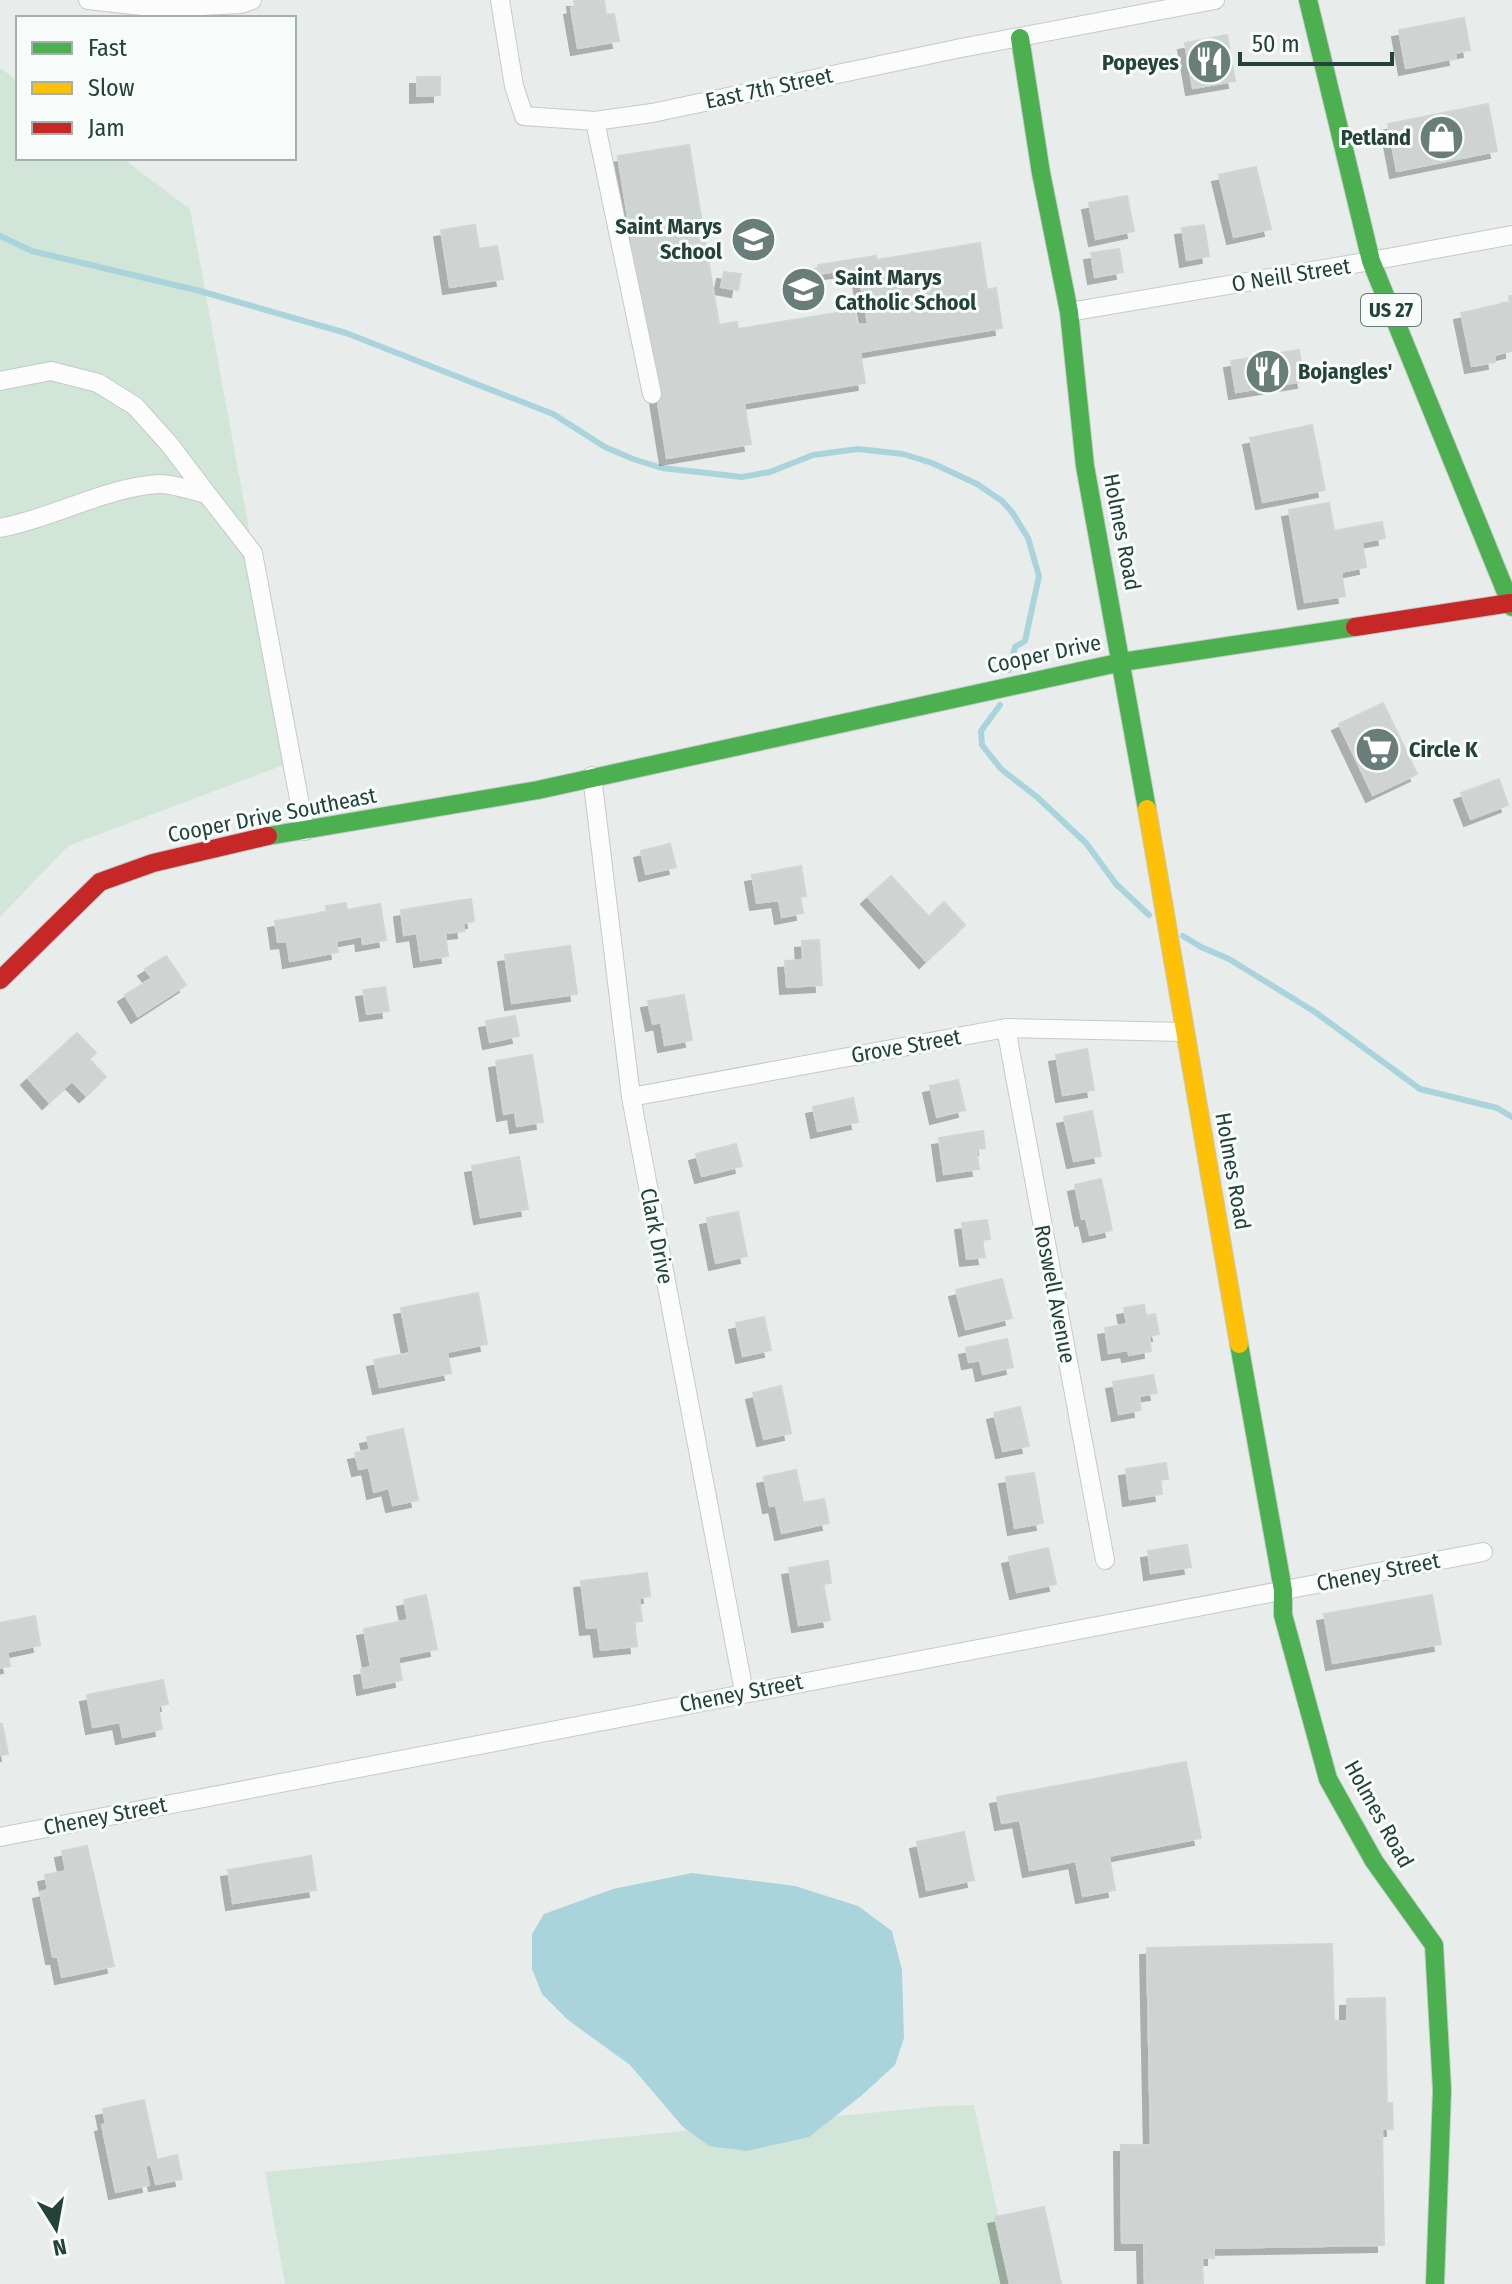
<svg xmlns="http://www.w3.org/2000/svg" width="1512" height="2284" font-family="'Fira Sans Condensed',sans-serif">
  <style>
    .green { fill: #d1e6d8 }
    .water { fill: #a9d4db }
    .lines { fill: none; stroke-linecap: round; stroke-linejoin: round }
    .stream { stroke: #a9d4db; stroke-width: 6 }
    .building { fill: #cfd4d2; stroke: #d1d6d4; stroke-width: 2; filter: url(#shadow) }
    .street-casing { stroke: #c5cac8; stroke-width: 20 }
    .fast-casing { stroke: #c3cbc8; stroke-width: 20 }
    .slow-casing { stroke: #c3cbc8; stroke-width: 20 }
    .jam-casing { stroke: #c3cbc8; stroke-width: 20 }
    .street { stroke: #fcfcfc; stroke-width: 18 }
    .fast { stroke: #4caf50; stroke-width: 18 }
    .slow { stroke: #ffc107; stroke-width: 18 }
    .jam { stroke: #c62828; stroke-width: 18 }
    .labels { text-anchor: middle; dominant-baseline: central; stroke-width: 6; stroke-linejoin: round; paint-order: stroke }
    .shield { fill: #f7fbf9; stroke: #637a73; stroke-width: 2 }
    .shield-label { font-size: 20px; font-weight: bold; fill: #24423a }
    .poi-label { font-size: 22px; font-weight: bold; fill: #24423a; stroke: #f7fbf9; text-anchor: end }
    .street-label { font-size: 22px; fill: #24423a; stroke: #f7fbf9 }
  </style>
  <defs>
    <filter id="shadow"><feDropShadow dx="-7" dy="7" stdDeviation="0" flood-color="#0004"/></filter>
  </defs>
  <rect width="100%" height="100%" fill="#e8edeb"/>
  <path class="green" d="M 0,68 L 18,81 L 18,158 L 122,158 L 190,209 L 292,762 L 68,846 L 0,917 Z
    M 974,2105 L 1013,2284 L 285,2284 L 265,2172 L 940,2106 Z"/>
  <path class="water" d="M 692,1873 L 795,1886 L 858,1906 L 892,1931 L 902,1970 L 904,2038 L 895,2065 L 861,2096 L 809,2137 L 747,2151 L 709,2146 L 683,2127 L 630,2065 L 568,2020 L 542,1994 L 532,1969 L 532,1934 L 544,1914 L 613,1889 Z"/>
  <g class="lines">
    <path class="stream" d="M 0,236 L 32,251 L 200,291 L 346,333 L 553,414 L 605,447 L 633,459 L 662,468 L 742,477 L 770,472 L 813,455 L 858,449 L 903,454 L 932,463 L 977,484 L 1002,501 L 1012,512 L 1028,538 L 1039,576 L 1025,641 L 1015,647 L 1009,670
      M 1000,705 L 981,731 L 982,745 L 1001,769 L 1037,797 L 1086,843 L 1116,884 L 1149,915
      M 1183,936 L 1201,947 L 1229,959 L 1315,1012 L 1420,1089 L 1497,1108 L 1512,1117"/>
  </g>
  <path class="building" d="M 574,0 L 604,0 L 606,15 L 614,14 L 619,41 L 578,48 L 571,8 L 575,7 Z
    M 1464,18 L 1470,50 L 1455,53 L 1456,58 L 1406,68 L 1399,30 Z
    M 1227,35 L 1235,81 L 1193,88 L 1185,43 Z
    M 417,77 L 440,77 L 440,95 L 417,96 Z
    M 1488,104 L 1497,151 L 1397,171 L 1388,124 Z
    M 689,145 L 719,325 L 737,322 L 738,329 L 855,310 L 857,325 L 868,324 L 858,268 L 811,275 L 811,270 L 818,268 L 818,265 L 876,256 L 877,260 L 980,243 L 987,290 L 996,288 L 1002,328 L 860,352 L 865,383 L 744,403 L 751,444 L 667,458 L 618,156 Z
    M 1256,167 L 1271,229 L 1234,237 L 1219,175 Z
    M 1127,196 L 1134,231 L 1096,239 L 1089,203 Z
    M 475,225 L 479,249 L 497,246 L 503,279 L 450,287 L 441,230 Z
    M 1204,225 L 1209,256 L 1187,260 L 1182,228 Z
    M 1119,249 L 1123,272 L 1095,277 L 1091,253 Z
    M 724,272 L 741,274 L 738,290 L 721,287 Z
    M 1509,296 L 1512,296 L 1512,351 L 1494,355 L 1495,362 L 1472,366 L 1461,313 L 1510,302 Z
    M 1299,350 L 1304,381 L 1236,392 L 1231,361 Z
    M 1312,425 L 1325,490 L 1263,502 L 1250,438 Z
    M 1329,503 L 1334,531 L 1382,522 L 1385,538 L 1362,542 L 1366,567 L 1341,572 L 1345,596 L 1305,602 L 1289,510 Z
    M 1383,703 L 1417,774 L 1373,795 L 1339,724 Z
    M 1499,779 L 1508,805 L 1471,819 L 1461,793 Z
    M 670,844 L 676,867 L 646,874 L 641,851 Z
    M 801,866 L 806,896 L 800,897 L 803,913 L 782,917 L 779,900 L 757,903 L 752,875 Z
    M 891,876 L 929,917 L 944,902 L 965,925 L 926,961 L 868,897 Z
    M 471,899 L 474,921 L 463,923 L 464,931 L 445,933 L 448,956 L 421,960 L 417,933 L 404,935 L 401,910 Z
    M 346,903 L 347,910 L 380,904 L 386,940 L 363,944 L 362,936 L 336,941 L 338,952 L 290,961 L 287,941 L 278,942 L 275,921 L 327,912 L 326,906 Z
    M 819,940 L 822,985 L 787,987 L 785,961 L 803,960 L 802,941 Z
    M 570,946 L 577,994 L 512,1003 L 505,955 Z
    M 166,956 L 186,985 L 138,1016 L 125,995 L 152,978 L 145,969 Z
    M 385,987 L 389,1011 L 367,1014 L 363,990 Z
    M 684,995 L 692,1040 L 665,1045 L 661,1022 L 653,1024 L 648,1001 Z
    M 515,1016 L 519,1036 L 490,1042 L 486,1021 Z
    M 77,1033 L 96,1053 L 89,1059 L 106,1077 L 86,1095 L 72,1081 L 49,1102 L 28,1078 Z
    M 1087,1049 L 1094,1090 L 1063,1095 L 1056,1055 Z
    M 532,1055 L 543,1122 L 517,1126 L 515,1112 L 504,1114 L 496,1061 Z
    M 958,1080 L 965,1110 L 937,1117 L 930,1086 Z
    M 853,1098 L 858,1122 L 818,1131 L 813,1107 Z
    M 1092,1111 L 1101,1156 L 1074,1161 L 1064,1117 Z
    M 983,1131 L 985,1148 L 976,1149 L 979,1169 L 944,1174 L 939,1138 Z
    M 736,1144 L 742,1166 L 702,1176 L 696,1154 Z
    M 519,1157 L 528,1209 L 481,1217 L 472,1166 Z
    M 1101,1179 L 1112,1230 L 1090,1235 L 1086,1218 L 1082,1219 L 1075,1185 Z
    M 738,1212 L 747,1256 L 716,1263 L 707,1218 Z
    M 987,1220 L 990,1239 L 982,1240 L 985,1257 L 967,1259 L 962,1223 Z
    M 1002,1279 L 1012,1318 L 966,1329 L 956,1290 Z
    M 478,1293 L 487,1344 L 447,1352 L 451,1373 L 380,1387 L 374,1360 L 410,1353 L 401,1308 Z
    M 1144,1305 L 1146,1316 L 1155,1314 L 1159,1334 L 1149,1336 L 1151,1351 L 1129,1355 L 1128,1350 L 1109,1353 L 1105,1328 L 1127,1324 L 1124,1308 Z
    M 764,1317 L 771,1350 L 743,1356 L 736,1323 Z
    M 1007,1339 L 1013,1367 L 983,1374 L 980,1360 L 969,1362 L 966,1348 Z
    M 1153,1375 L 1157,1393 L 1139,1396 L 1141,1410 L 1119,1414 L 1113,1382 Z
    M 781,1386 L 791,1433 L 764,1439 L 753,1393 Z
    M 1020,1407 L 1029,1446 L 1003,1451 L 994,1413 Z
    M 403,1429 L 418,1500 L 393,1505 L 389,1488 L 374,1492 L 369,1467 L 359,1469 L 355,1453 L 370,1450 L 367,1437 Z
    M 1166,1463 L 1168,1479 L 1160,1480 L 1162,1494 L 1130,1499 L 1126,1469 Z
    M 796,1470 L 803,1503 L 824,1499 L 829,1523 L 782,1533 L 776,1505 L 770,1506 L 764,1477 Z
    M 1034,1473 L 1043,1523 L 1015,1528 L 1006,1477 Z
    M 1187,1545 L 1191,1567 L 1151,1573 L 1148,1551 Z
    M 1048,1548 L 1056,1584 L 1017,1592 L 1009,1557 Z
    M 828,1561 L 831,1583 L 823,1584 L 830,1620 L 799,1625 L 789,1568 Z
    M 647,1573 L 650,1596 L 639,1598 L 642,1621 L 634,1622 L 637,1646 L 601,1650 L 598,1627 L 587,1628 L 581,1581 Z
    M 426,1595 L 437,1649 L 398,1657 L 402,1680 L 364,1688 L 361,1669 L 371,1667 L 364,1629 L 408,1620 L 404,1600 Z
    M 1432,1595 L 1441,1644 L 1333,1663 L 1324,1614 Z
    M 35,1616 L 40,1645 L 7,1652 L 10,1666 L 0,1668 L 0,1623 Z
    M 163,1680 L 168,1704 L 158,1706 L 162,1729 L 123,1737 L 120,1722 L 93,1727 L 87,1695 Z
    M 0,1724 L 2,1724 L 8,1754 L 0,1755 Z
    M 1186,1762 L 1201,1838 L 1109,1856 L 1115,1890 L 1083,1896 L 1076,1861 L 1030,1870 L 1020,1820 L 1002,1823 L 997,1797 Z
    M 964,1832 L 974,1880 L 927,1890 L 917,1842 Z
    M 87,1846 L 114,1966 L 62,1977 L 58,1957 L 53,1957 L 40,1892 L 48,1890 L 45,1875 L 66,1871 L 62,1851 Z
    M 311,1856 L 316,1890 L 233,1903 L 228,1870 Z
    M 1332,1944 L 1334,2021 L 1347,2021 L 1347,1999 L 1385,1998 L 1387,2103 L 1392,2103 L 1393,2129 L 1382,2129 L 1384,2245 L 1214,2248 L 1214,2258 L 1202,2258 L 1203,2284 L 1145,2284 L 1144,2243 L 1122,2243 L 1121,2145 L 1151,2145 L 1147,1948 Z
    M 144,2100 L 157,2160 L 177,2155 L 182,2179 L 156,2184 L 151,2164 L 145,2166 L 149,2185 L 116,2192 L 102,2125 L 106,2124 L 103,2109 Z
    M 1044,2207 L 1061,2284 L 1010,2284 L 995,2217 Z"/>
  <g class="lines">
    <defs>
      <path id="street" d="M 88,0 L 161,8 L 241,4 L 252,0
        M 500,0 L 514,86 L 524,116 L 595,121 L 652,113 L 961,48 L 1215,0
        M 595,121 L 652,394
        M 1069,312 L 1371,261 L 1512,235
        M 0,381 L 51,371 L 98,383 L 135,406 L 170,445 L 207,494 C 192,491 173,483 158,484 C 103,488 54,518 0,528
        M 207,494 L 253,553 L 305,831
        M 592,776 L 631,1097 L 744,1692
        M 1006,1028 L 1105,1560
        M 631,1097 L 1006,1028 L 1184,1032
        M 0,1837 L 1483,1552"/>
      <path id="fast" d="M 1308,0 L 1371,261 L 1512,607
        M 1020,38 L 1041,173 L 1069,312 L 1085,466 L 1147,809
        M 268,836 L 538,790 L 1122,662 L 1355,627
        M 1239,1344 L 1283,1590 L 1283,1615 L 1328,1779 L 1374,1861 L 1434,1945 L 1442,2090 L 1435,2284"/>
      <path id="slow" d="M 1147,809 L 1239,1344"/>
      <path id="jam" d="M 1355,627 L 1510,603
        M 0,980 L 100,882 L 153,863 L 268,836"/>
    </defs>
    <use href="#street" class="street-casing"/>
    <use href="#fast" class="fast-casing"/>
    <use href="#slow" class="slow-casing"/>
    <use href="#jam" class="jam-casing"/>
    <use href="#street" class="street"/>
    <use href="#fast" class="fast"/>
    <use href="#slow" class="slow"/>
    <use href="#jam" class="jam"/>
  </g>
  <defs>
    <symbol id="restaurant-disc" viewBox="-11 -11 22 22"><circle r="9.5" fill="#697e78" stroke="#f7fbf9"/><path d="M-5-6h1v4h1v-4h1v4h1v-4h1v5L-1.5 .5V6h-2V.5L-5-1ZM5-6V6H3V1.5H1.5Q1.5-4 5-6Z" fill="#fff"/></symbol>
    <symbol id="shop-disc" viewBox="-11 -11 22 22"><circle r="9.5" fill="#697e78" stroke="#f7fbf9"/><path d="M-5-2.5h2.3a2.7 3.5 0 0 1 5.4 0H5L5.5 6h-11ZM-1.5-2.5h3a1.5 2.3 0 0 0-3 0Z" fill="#fff"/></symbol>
    <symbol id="school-disc" viewBox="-11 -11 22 22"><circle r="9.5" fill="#697e78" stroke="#f7fbf9"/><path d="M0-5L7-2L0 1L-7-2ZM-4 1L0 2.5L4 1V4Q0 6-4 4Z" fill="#fff"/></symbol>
    <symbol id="supermarket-disc" viewBox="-11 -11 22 22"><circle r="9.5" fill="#697e78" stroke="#f7fbf9"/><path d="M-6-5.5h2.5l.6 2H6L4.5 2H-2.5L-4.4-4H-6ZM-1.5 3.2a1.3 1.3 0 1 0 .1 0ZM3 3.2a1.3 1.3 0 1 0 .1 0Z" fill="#fff"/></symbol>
  </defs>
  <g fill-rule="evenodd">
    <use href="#restaurant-disc" x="1184" y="36" width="51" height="51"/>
    <use href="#shop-disc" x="1416" y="112" width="51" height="51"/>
    <use href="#school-disc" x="728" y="214" width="51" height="51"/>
    <use href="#school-disc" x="778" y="264" width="51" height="51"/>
    <use href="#restaurant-disc" x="1242" y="346" width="51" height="51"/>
    <use href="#supermarket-disc" x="1352" y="724" width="51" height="51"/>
  </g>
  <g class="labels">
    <rect class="shield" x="1361" y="294" width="60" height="32" rx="6"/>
    <g class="shield-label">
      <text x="1391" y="310">US 27</text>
    </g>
    <g class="poi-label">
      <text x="1179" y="62">Popeyes</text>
      <text x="1411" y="137">Petland</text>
      <text x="722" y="226">Saint Marys<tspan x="722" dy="25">School</tspan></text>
      <text x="835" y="277" text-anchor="start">Saint Marys<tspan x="835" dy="25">Catholic School</tspan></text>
      <text x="1298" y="371" text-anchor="start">Bojangles'</text>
      <text x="1409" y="749" text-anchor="start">Circle K</text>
    </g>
    <g class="street-label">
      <text transform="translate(769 88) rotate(-12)">East 7th Street</text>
      <text transform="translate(1291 275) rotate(-9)">O Neill Street</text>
      <text transform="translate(1122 532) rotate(79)">Holmes Road</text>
      <text transform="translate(1044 654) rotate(-12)">Cooper Drive</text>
      <text transform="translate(272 815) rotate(-11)">Cooper Drive Southeast</text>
      <text transform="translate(906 1046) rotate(-10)">Grove Street</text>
      <text transform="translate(1233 1171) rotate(80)">Holmes Road</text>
      <text transform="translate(657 1236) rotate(79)">Clark Drive</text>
      <text transform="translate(1055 1294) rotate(79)">Roswell Avenue</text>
      <text transform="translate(1378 1572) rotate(-11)">Cheney Street</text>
      <text transform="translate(741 1693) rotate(-11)">Cheney Street</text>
      <text transform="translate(1379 1814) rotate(61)">Holmes Road</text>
      <text transform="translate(105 1816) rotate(-11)">Cheney Street</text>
    </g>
  </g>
  <rect x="16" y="16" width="280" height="144" fill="#f7fbf9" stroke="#a3b1ad" stroke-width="2"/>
  <rect x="32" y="42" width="40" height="12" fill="#4caf50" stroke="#a3b1ad" stroke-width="2"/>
  <text x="88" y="56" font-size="24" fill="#24423a">Fast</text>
  <rect x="32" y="82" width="40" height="12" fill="#ffc107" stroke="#a3b1ad" stroke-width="2"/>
  <text x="88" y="96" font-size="24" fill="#24423a">Slow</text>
  <rect x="32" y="122" width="40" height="12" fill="#c62828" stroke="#a3b1ad" stroke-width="2"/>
  <text x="88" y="136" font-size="24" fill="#24423a">Jam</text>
  <g transform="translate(56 2228) rotate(169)" stroke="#f7fbf9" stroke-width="6" paint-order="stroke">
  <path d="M0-6L14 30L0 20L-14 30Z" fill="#24423a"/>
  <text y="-12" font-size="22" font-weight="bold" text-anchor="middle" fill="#24423a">N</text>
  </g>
  <path d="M1240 52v12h152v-12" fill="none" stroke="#24423a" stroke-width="4"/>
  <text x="1252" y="52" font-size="24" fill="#24423a" stroke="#f7fbf9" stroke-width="6" paint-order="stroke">50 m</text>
</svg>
